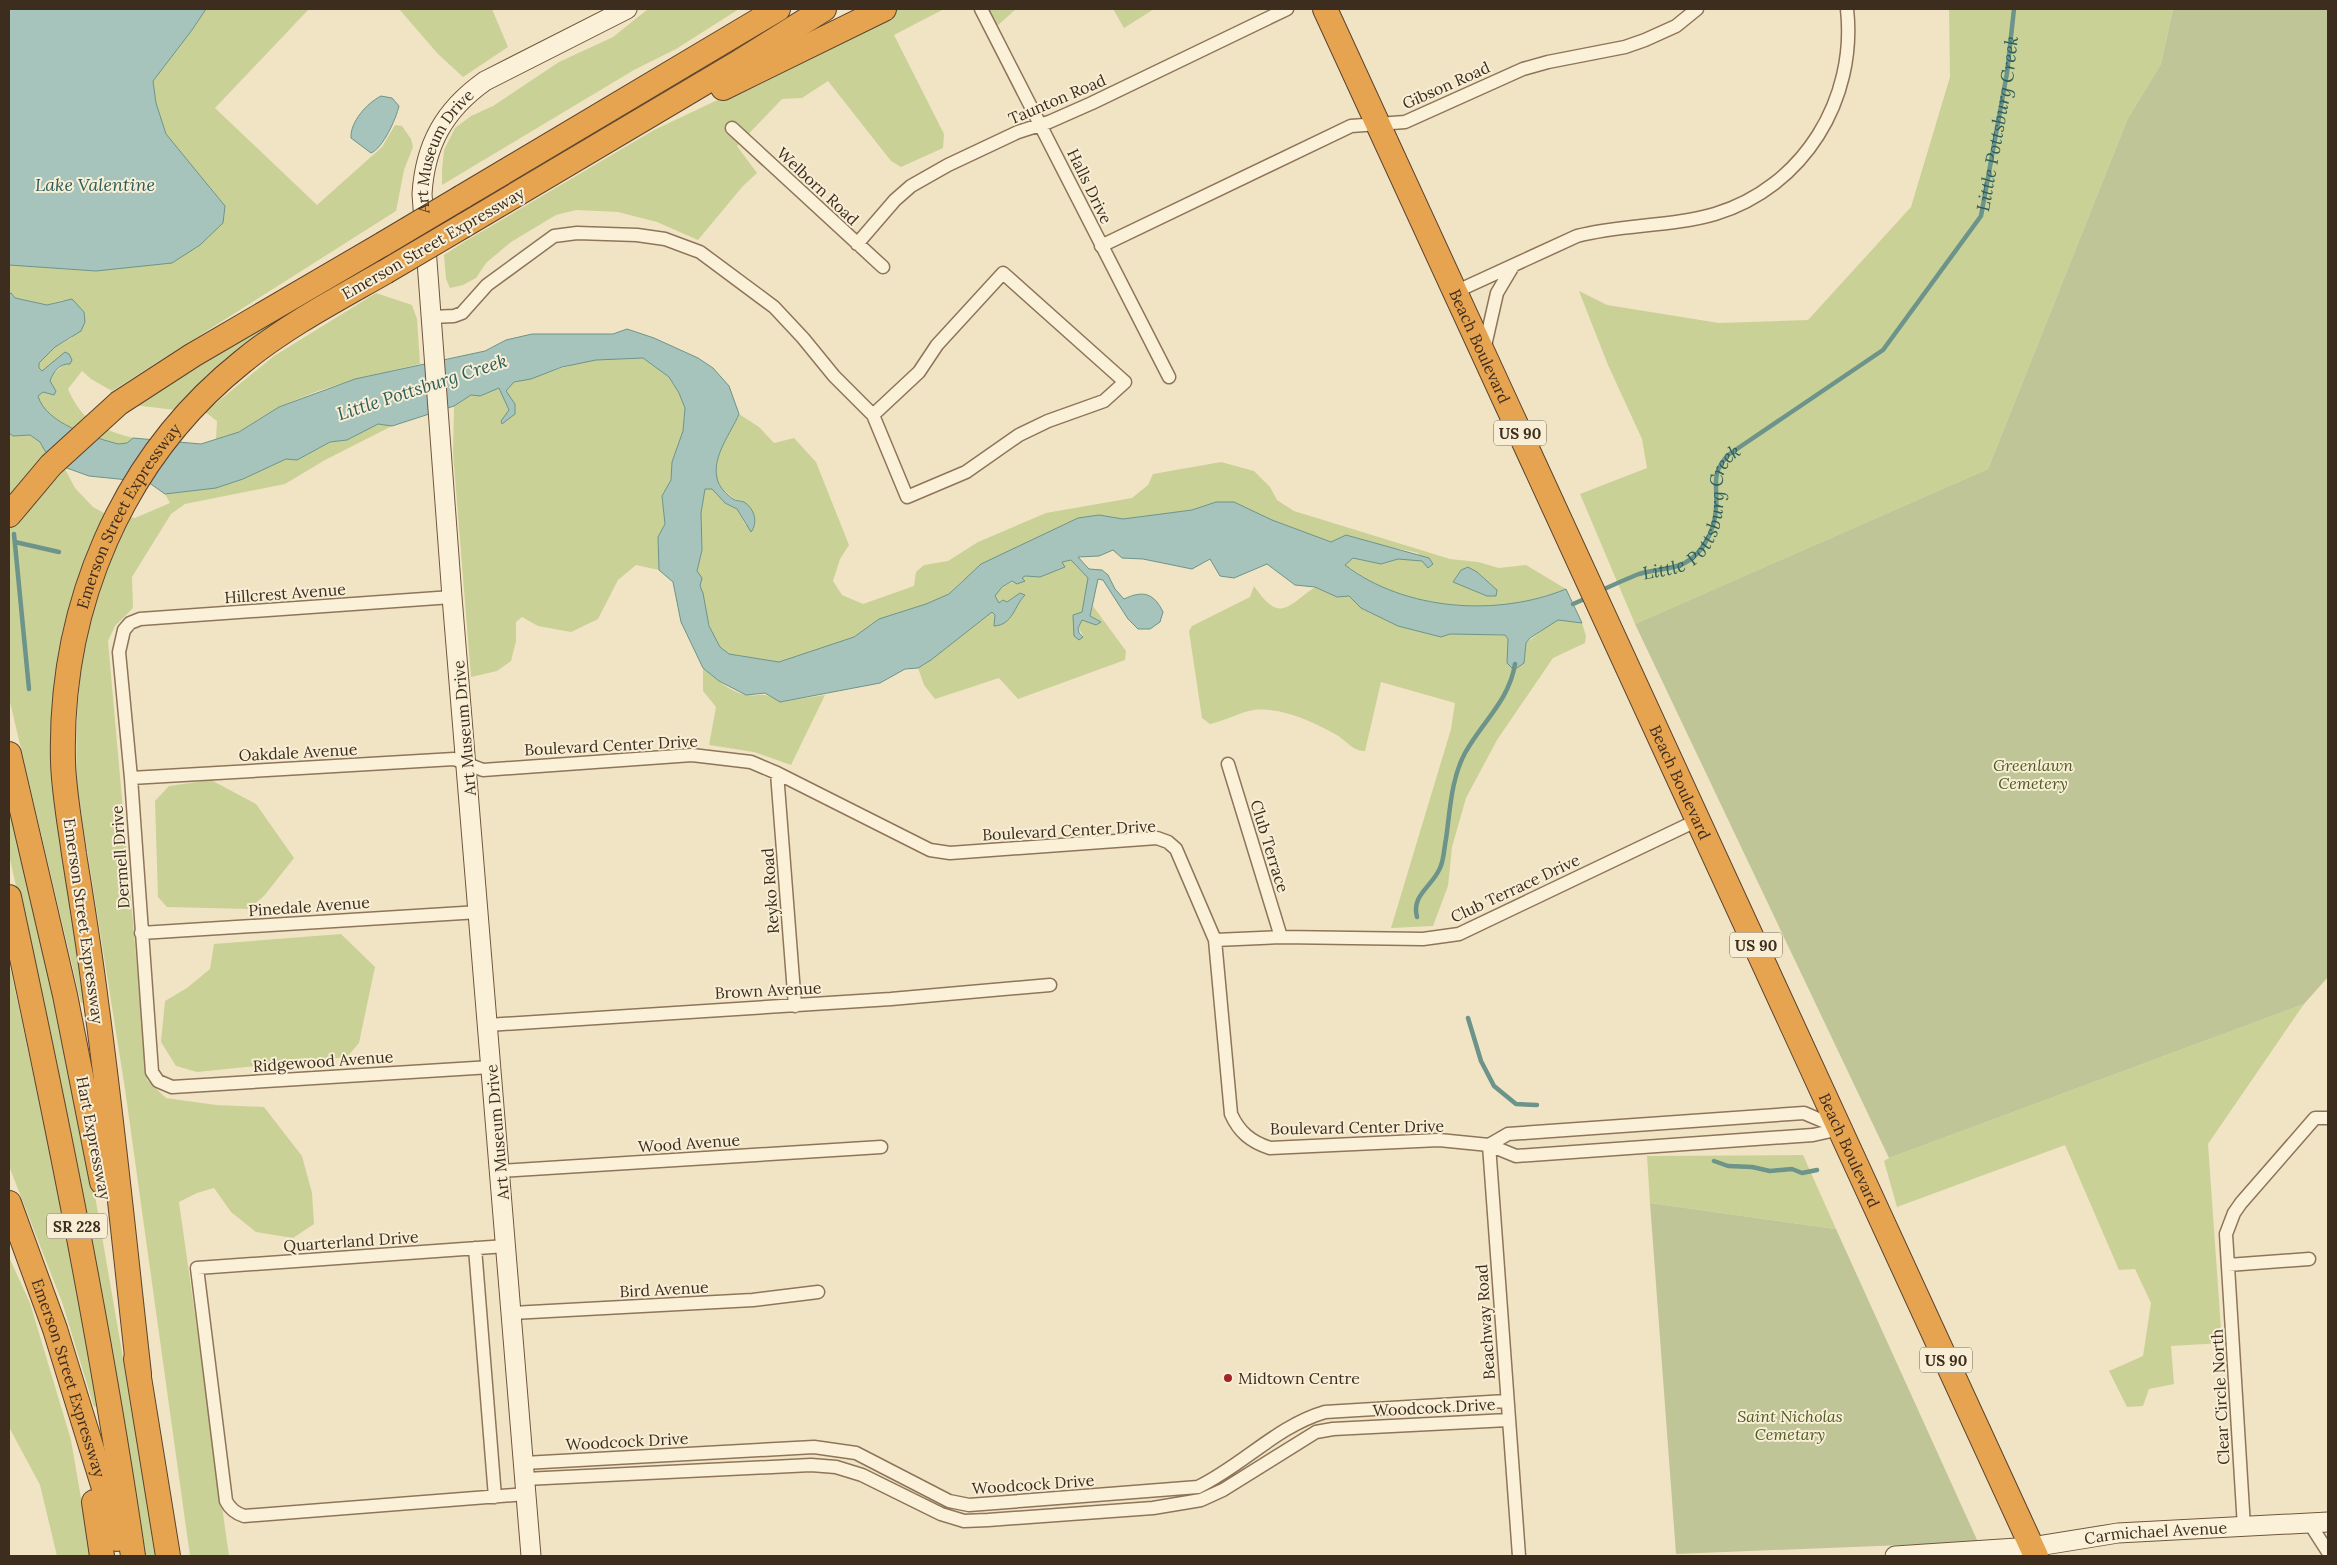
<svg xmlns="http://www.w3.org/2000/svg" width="2337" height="1565" font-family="Lora,serif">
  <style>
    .green { fill: #cad197; fill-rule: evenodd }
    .cemetery { fill: #c0c597 }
    .water { fill: #a6c4bb; stroke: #6c948a }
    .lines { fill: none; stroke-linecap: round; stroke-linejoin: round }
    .stream { stroke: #6c948a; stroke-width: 4.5 }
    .street-casing { stroke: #8e7559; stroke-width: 15 }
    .secondary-casing { stroke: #70563c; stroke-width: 21 }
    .highway-casing { stroke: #5b432d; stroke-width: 26 }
    .street { stroke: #fbf1d9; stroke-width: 12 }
    .secondary { stroke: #fbf1d9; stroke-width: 19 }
    .highway { stroke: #e6a350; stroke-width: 24 }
    .highway-bridge-casing { stroke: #5b432d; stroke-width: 26; stroke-linecap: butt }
    .highway-bridge { stroke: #e6a350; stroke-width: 24 }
    .poi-dot { fill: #a12426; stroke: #f8eed5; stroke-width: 2 }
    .labels { text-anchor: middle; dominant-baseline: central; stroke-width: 4; stroke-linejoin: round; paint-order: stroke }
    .shield { fill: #f8eed5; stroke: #756755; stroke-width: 1 }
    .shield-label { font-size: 15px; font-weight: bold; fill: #3d2d1e }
    .street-label { font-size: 16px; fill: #3d2d1e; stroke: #f8eed5 }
    .park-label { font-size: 16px; font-style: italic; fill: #4d5b23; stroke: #f8eed5 }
    .poi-label { font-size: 16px; fill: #3d2d1e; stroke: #f8eed5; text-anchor: start }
    .water-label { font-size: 18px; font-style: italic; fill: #2c5e5a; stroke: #f8eed5 }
  </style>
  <rect width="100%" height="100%" fill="#f1e4c4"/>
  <path class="green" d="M 206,9 L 309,9 L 215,108 L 317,205 L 382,147 L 395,125 L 402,126 L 411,139 L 413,147 L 404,170 L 396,211 L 112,391 L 91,379 L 82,371 L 68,389 C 83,423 99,428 133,438 L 127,443 L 118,444 C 93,437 46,424 37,396 L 43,391 L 54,395 L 56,391 L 49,381 L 52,375 L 65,364 L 58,358 L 48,368 L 42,371 L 39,368 L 39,363 L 55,347 L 72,338 L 63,300 L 47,305 L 15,298 L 11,293 L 9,295 L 9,265 L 96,271 L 225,206 L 166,134 L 156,103 L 153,81 L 192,30 Z
    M 399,9 L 492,9 L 508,47 L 463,77 L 438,54 Z
    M 648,9 L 739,9 L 676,49 L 634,70 L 442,185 L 442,170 L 444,150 L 455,128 L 471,116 L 493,106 L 559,62 L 613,37 Z
    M 897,9 L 944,9 L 894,35 L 944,134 L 943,148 L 901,167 L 891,161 L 828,81 L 802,98 L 782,99 L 737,146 L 757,173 L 743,186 L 698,240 L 657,222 L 618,212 L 576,210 L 556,215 L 511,242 L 486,263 L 476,278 L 463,285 L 450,288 L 446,279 L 444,255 L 464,242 L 654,130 L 779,71 Z
    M 986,9 L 1016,9 L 997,26 Z
    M 1113,9 L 1154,9 L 1124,28 Z
    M 1949,9 L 2173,9 L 2161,64 L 2128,118 L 1988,469 L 1635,624 L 1580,494 L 1647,468 L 1642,439 L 1608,365 L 1579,291 L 1607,305 L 1719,323 L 1808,320 L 1911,207 L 1950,77 Z
    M 376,293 L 412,305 L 417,319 L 420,364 L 355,379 L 318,391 L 279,407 L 239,432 L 216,440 L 217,421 L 205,412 L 274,356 Z
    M 290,310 L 292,314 L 175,410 L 134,405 L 173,378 Z
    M 643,358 L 669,377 L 679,393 L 685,408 L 683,431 L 672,462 L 671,480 L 662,497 L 665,524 L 658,537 L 659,570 L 636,565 L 618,580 L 598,619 L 571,632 L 538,626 L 522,617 L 516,622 L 516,641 L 511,661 L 497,671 L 471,677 L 453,453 L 454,406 L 471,395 L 480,396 L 499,388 L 509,410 L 501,421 L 515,404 L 506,391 L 513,382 C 542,377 568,363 596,360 C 611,358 628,358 643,358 Z
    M 739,414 L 759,427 L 774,443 L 794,438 L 816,462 L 849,545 L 840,559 L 833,581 L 842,595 L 863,604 L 914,586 L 916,572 L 924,565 L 948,561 L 978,542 L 1046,513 L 1132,498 L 1148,485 L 1153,474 L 1221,462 L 1254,471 L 1270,487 L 1277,500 L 1294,511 L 1450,559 L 1478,562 L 1499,568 L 1526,565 L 1566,589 C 1556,594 1544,598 1533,601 C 1494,611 1421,606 1385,589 C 1371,583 1358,573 1345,565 L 1353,558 L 1381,564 L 1398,559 L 1422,561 L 1418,553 L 1395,548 L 1331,542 L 1272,520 L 1234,502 L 1216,502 L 1192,510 L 1123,519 L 1099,515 L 963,580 L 949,594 L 926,604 L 879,619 L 854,637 L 779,662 L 729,654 L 720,647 L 713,638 L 705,610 L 697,571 L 702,550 L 701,513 L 705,489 L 712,489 L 725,503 L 737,509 L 746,526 L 744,502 C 735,500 731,497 724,490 C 702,469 730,435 739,414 ZM 1468,567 L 1477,572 L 1497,590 L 1487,596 L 1453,582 L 1461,570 Z
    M 378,424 L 392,426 L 325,460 L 285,484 L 185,504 L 171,514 L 132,577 L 133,608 L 115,626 L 108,641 L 147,1080 L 166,1098 L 216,1105 L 264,1107 L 302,1156 L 312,1193 L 314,1224 L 293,1238 L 256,1232 L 231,1212 L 214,1188 L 197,1193 L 179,1202 L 229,1556 L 190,1556 L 125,1089 L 77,787 C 75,732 77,675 90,621 C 98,585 114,551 128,517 L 135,518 L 170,503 L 165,494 L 216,488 L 243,479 L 286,459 L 297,460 L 330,442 L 347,440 Z
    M 9,433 L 13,436 L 30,435 L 40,442 L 45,451 L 64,467 L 75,488 L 93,507 L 106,514 L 89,549 L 62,633 L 51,717 L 52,763 L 84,1003 L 81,1003 L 9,698 Z
    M 1071,560 L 1088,578 L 1084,605 L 1074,636 L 1083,636 L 1078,627 L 1082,619 L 1100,622 L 1090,617 L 1093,606 L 1126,651 L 1125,660 L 1018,699 L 999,678 L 935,699 L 924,685 L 918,668 L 931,660 L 992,612 L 995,615 L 994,625 C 1006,617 1020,612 1015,596 L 1007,602 L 999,603 L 994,596 C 1004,585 1010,581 1025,581 L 1022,578 L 1025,576 L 1040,577 L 1064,567 L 1062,562 Z
    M 1254,586 C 1280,623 1285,608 1315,587 L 1337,597 L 1349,596 L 1361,608 L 1398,626 L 1441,637 L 1450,634 L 1505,635 L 1508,639 L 1507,663 L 1524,663 L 1526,643 L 1553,622 L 1558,620 L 1582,623 L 1586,636 L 1585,643 L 1553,658 L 1497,740 L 1466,798 L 1452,847 L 1448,886 L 1433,926 L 1391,928 L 1451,729 L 1455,703 L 1381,682 L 1365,751 C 1353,752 1345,739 1335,734 C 1313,722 1281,707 1254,710 C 1240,712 1225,721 1210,724 L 1202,718 L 1189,631 L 1192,626 L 1250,597 Z
    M 703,668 C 715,678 731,693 747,695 C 765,697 760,690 780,702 L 825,695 L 791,765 L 754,752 L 709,745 L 716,707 L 703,691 Z
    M 211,780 L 256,804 L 294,858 L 264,896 L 248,909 L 167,907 L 158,897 L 155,801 L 169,786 Z
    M 9,802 L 65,1043 L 97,1207 L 157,1556 L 143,1556 L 45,1015 L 9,855 Z
    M 341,934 L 375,967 L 359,1043 L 347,1057 L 197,1072 L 176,1066 L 161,1042 L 165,1001 L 187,988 L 210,969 L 214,944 Z
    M 9,962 L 47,1138 L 98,1406 L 94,1407 L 62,1302 L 9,1166 Z
    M 2304,1004 L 2208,1144 L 2222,1343 L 2171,1346 L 2174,1384 L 2149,1389 L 2143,1406 L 2127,1407 L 2109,1371 L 2143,1356 L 2151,1303 L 2135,1269 L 2119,1270 L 2065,1145 L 1897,1207 L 1884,1161 L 1889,1158 Z
    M 1803,1155 L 1836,1229 L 1650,1203 L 1647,1156 Z
    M 9,1257 L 30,1303 L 71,1440 L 91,1556 L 57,1556 L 40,1485 L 9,1427 Z"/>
  <path class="cemetery" d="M 2173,9 L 2328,9 L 2328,977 L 2304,1004 L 1889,1158 L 1635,624 L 1988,469 L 2128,118 L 2161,64 Z
    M 1650,1203 L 1836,1229 L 1978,1542 L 1676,1554 Z"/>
  <path class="water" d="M 9,9 L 206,9 L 192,30 L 153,81 L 156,103 L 166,134 L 225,206 L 223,223 L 200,245 L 172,263 L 96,271 L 9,265 Z
    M 381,96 L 392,98 L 399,106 C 396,119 383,148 371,153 L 351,138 C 350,122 367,103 381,96 Z
    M 11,293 L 15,298 L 47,305 L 72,299 L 84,312 L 85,322 L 81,331 L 55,347 L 39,363 L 39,368 L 42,371 L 65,352 L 69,354 L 72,360 L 70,364 C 60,363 53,372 50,381 L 56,391 L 54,395 L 43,392 L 38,396 C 46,424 93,437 118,444 L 127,443 L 133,438 L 201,444 L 239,432 L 279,407 L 355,379 L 485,351 L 506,340 L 532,334 L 613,334 L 627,329 L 654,338 L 698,358 L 713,368 L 729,386 L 739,414 C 731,433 712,456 717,478 C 718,486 727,495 733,499 C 736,501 741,501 744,502 C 755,509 758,523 751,532 L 737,509 L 725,503 L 712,489 L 705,489 L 701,513 L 702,550 L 697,571 L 702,578 L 700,586 L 703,593 L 709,626 L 720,647 L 729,654 L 779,662 L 854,637 L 879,619 L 926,604 L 949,594 L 981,564 L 1078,518 L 1099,515 L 1123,519 L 1192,510 L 1216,502 L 1234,502 L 1272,520 L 1331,542 L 1346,535 L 1429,558 L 1433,564 L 1428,568 L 1422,561 L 1398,559 L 1381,564 L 1353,558 L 1345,565 C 1405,611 1498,617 1566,589 L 1582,623 L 1558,620 L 1530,638 L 1526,643 L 1524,663 L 1514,670 L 1507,663 L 1508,639 L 1505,635 L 1450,634 L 1441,637 L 1398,626 L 1361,608 L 1349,596 L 1337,597 L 1315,587 L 1295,585 L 1267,564 L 1234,578 L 1220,576 L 1210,559 L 1192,569 L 1143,559 L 1122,558 L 1113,550 L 1099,556 L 1078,557 L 1089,569 L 1102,570 L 1108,575 L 1115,589 L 1124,599 C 1143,590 1154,593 1163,612 L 1160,622 L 1150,629 L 1138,629 L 1128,619 L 1103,580 L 1098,579 L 1090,616 L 1101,622 L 1096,625 L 1082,620 L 1078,628 L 1079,633 L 1083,637 L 1079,640 L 1074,636 L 1073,615 L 1082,612 L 1088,578 L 1071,560 L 1062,562 L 1065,567 L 1040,577 L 1025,576 L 1022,578 L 1025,581 L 1017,584 L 1012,581 L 1002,587 L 995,596 L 999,603 L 1003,600 L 1007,602 L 1020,593 L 1025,595 C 1014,606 1013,625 994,626 L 995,615 L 992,612 L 931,660 L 918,668 L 905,669 L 880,683 L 780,702 L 765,693 L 746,695 L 719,681 L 703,668 L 681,622 L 673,582 L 659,570 L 658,537 L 665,524 L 662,496 L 671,480 L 672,462 L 683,431 L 685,408 L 679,393 L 669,377 L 643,358 L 596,360 L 562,367 L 531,379 L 514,382 L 506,391 L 515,404 L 515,414 L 502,424 L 501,421 L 509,410 L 499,388 L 480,396 L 471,395 L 454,406 L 392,426 L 378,424 L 347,440 L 330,442 L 297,460 L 286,459 L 243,479 L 216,488 L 165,494 L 148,482 L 89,476 L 64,467 L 45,451 L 40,442 L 30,435 L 13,436 L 9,433 L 9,295 Z
    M 1468,567 L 1477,572 L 1497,590 L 1496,596 L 1487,596 L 1453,582 L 1461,570 Z"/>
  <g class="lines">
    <g class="stream">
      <path d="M 14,534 L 29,689"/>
      <path d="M 15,542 L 59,552"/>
      <path id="s1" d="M 1600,591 C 1613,585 1626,579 1639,574 C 1652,570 1665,570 1677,566 C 1701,559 1715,531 1716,508 C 1718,484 1710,475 1728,455 L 1883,350 L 1981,216 L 2007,73 L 2014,9"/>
      <path d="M 1573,604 L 1589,597"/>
      <path d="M 1417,917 C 1411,895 1432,887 1440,868 C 1444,860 1444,848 1446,839 C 1450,811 1451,779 1465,753 C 1482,722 1509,701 1515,664"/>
      <path d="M 1468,1018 L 1481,1061 L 1494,1086 L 1516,1104 L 1537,1105"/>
      <path d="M 1714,1161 L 1728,1166 L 1752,1167 L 1770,1171 L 1792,1169 L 1802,1173 L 1817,1170"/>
    </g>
    <defs>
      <path id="street" d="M 981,9 L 1169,377
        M 732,128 L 883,267
        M 857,244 L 895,200 L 911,186 L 948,165 L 1018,132 L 1049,122 L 1092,103 L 1287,9
        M 1101,246 L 1351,126 L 1405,122 L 1523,69 L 1548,62 L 1625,47 L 1645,40 L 1676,26 L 1697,9
        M 1455,292 L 1577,236 C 1622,224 1670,227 1715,214 C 1804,187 1857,99 1847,9
        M 431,317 L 454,316 L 462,313 L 487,285 L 554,236 L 577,233 L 637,235 L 665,239 L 700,252 L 774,307 L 803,338 L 834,376 L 873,415 L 907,497 L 966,472 L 1019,435 L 1048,421 L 1104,401 L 1125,382 L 1003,273 L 937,345 L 919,372 L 873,415
        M 1484,350 L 1497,293 L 1513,266
        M 452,597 L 140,619 L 130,623 L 124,630 L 119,652 L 131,778 L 152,1072 L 158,1081 L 172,1087 L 491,1067
        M 1228,764 L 1281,937
        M 777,773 L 795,1006
        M 131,778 L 454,759 L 483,770 L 692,755 L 751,762 L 777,773 L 930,850 L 950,853 L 1157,838 L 1168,842 L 1176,849 L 1215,940 L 1231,1114 C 1239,1132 1251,1142 1270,1148 L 1439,1140 L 1489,1145 L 1516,1156 L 1813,1135 L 1840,1129
        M 141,933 L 479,912
        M 1215,940 L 1281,937 L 1423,939 L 1459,934 L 1698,820
        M 488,1025 L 891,999 L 1050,985
        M 1489,1145 L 1519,1556
        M 1489,1145 L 1508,1134 L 1804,1113 L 1837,1127
        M 500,1171 L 881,1147
        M 506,1246 L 197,1268 L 226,1501 C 230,1509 235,1513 244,1516 L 526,1494
        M 475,1248 L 495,1497
        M 2228,1265 L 2309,1259
        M 512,1313 L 753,1300 L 818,1292
        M 524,1463 L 814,1447 L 856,1453 L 949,1501 L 969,1505 L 1198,1487 C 1242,1466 1277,1426 1325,1412 L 1506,1401
        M 525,1479 L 811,1465 L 836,1467 L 862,1475 L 941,1514 L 964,1521 L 988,1520 L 1153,1508 L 1201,1500 L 1223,1490 L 1316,1432 L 1333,1429 L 1508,1420
        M 2310,1524 L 2328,1552
        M 2244,1527 L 2226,1234 L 2234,1213 L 2241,1203 L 2315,1118 L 2328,1118"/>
      <g id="secondary">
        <path id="s2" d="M 531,1556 L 452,597 L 422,194 C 425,145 444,110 485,81 L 627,9"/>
        <path id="s3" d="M 1895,1556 L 2032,1547 L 2118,1533 L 2328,1522"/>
      </g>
      <g id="highway">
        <path id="s4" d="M 1325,9 L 2036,1556"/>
        <path d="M 723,88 L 884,9"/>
        <path d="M 462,197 L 778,9"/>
        <path d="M 463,226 L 741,61 L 824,9"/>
        <path d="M 9,515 L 51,465 L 119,403 L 193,355 L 383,244"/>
        <path d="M 9,754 L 65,995 L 102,1182"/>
        <path d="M 9,897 C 56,1116 101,1335 133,1556"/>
        <path id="s5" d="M 9,1203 L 55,1329 L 103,1485 L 117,1539"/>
        <path d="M 136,1359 L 168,1556"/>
        <path id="s6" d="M 139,1374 C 125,1250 113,1126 96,1002 C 90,953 82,904 74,854 C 70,824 64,793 63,762 C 59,608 121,459 242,362 C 286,326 336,300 385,272"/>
        <path d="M 94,1502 L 102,1556"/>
      </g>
    </defs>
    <use href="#street" class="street-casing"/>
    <use href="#secondary" class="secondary-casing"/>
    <use href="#highway" class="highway-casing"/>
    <use href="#street" class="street"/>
    <use href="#secondary" class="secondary"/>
    <use href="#highway" class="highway"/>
    <defs>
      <path id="highway-bridge" d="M 383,244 L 462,197
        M 385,272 L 463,226"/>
    </defs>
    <use href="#highway-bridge" class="highway-bridge-casing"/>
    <use href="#highway-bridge" class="highway-bridge"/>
  </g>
  <circle class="poi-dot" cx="1228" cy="1378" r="5"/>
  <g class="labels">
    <g class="shield">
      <rect x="1494" y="420.5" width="52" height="25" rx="4"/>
      <rect x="1730" y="932.5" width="52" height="25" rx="4"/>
      <rect x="47" y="1213.5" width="60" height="25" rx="4"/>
      <rect x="1920" y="1347.5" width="52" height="25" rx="4"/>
    </g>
    <g class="shield-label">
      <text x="1520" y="433">US 90</text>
      <text x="1756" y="945">US 90</text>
      <text x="77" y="1226">SR 228</text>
      <text x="1946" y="1360">US 90</text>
    </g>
    <g class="street-label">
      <text transform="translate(1446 85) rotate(-24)">Gibson Road</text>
      <text transform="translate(1057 99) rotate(-23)">Taunton Road</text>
      <text stroke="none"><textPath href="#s2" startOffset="1415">Art Museum Drive</textPath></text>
      <text transform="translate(818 186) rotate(43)">Welborn Road</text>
      <text transform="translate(1090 186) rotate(64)">Halls Drive</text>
      <text transform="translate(433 243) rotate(-30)">Emerson Street Expressway</text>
      <text stroke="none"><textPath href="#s4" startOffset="371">Beach Boulevard</textPath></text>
      <text stroke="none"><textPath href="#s6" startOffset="876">Emerson Street Expressway</textPath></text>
      <text transform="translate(285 593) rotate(-4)">Hillcrest Avenue</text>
      <text transform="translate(464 728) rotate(-95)">Art Museum Drive</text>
      <text transform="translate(611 745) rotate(-3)">Boulevard Center Drive</text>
      <text transform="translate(298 752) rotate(-3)">Oakdale Avenue</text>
      <text stroke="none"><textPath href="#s4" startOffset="851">Beach Boulevard</textPath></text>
      <text transform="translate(1069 830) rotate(-3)">Boulevard Center Drive</text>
      <text transform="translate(1270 846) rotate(73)">Club Terrace</text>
      <text transform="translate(120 857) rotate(-94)">Dermell Drive</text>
      <text transform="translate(1515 888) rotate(-25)">Club Terrace Drive</text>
      <text transform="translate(770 891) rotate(-94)">Reyko Road</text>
      <text transform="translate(309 906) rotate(-4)">Pinedale Avenue</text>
      <text transform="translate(84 921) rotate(82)">Emerson Street Expressway</text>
      <text transform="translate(768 990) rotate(-3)">Brown Avenue</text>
      <text transform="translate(323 1061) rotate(-4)">Ridgewood Avenue</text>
      <text transform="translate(1357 1127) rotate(-1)">Boulevard Center Drive</text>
      <text transform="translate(497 1132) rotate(-95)">Art Museum Drive</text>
      <text transform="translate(94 1138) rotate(79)">Hart Expressway</text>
      <text transform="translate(689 1143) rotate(-4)">Wood Avenue</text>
      <text stroke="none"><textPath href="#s4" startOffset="1256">Beach Boulevard</textPath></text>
      <text transform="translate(351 1241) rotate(-4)">Quarterland Drive</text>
      <text transform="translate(664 1289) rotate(-3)">Bird Avenue</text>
      <text transform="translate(1485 1322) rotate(-94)">Beachway Road</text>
      <text stroke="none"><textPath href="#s5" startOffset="185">Emerson Street Expressway</textPath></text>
      <text transform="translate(2220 1397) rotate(-93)">Clear Circle North</text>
      <text transform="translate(1434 1407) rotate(-3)">Woodcock Drive</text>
      <text transform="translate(627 1441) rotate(-3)">Woodcock Drive</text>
      <text transform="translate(1033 1484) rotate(-4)">Woodcock Drive</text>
      <text stroke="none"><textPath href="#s3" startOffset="262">Carmichael Avenue</textPath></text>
    </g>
    <g class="park-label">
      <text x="2033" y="765">Greenlawn<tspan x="2033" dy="18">Cemetery</tspan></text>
      <text x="1790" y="1416">Saint Nicholas<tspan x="1790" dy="18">Cemetary</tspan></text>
    </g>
    <g class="poi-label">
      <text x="1238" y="1378">Midtown Centre</text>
    </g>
    <g class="water-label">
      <text stroke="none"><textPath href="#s1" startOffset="659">Little Pottsburg Creek</textPath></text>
      <text x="95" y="184">Lake Valentine</text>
      <text transform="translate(422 387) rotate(-18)">Little Pottsburg Creek</text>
      <text stroke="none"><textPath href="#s1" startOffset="135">Little Pottsburg Creek</textPath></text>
    </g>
  </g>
  <rect width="2337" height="1565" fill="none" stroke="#3d2d1e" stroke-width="20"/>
</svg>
